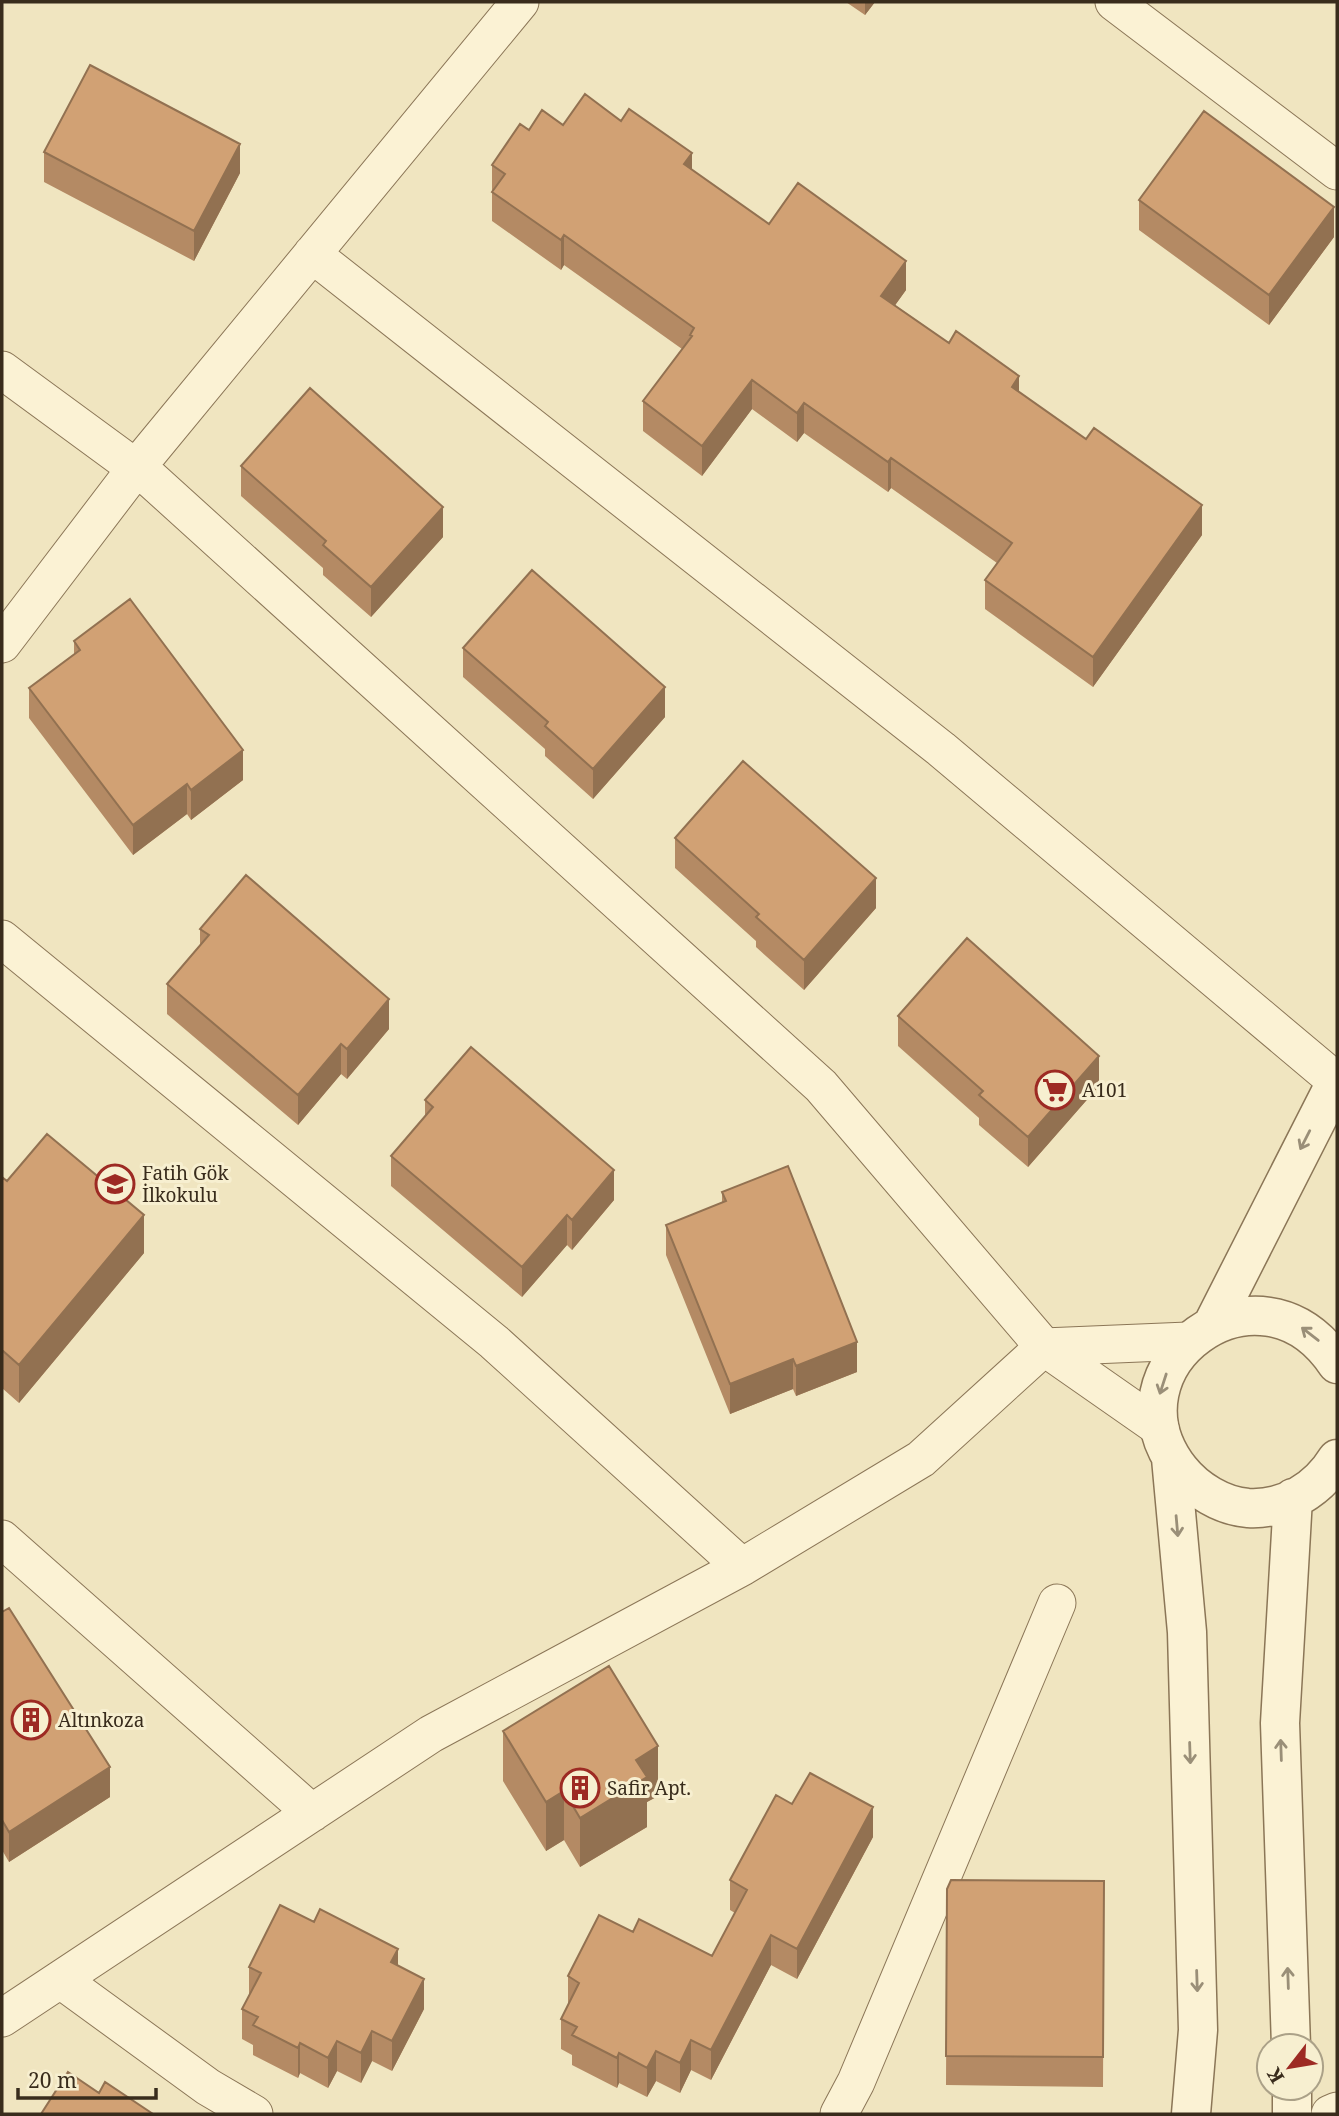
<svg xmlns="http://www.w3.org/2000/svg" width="1339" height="2116" font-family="'Noto Serif',serif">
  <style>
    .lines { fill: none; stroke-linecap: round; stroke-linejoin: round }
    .minor-casing { stroke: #8b7657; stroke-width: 39 }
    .tertiary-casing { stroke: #8b7657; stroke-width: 41 }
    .minor { stroke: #fbf2d4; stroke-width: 37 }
    .tertiary { stroke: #fbf2d4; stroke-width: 38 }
    .wall { fill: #b48a64 }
    .shaded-wall { fill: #927151 }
    .building { fill: #d1a174; stroke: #927151; stroke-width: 2 }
    .oneway { stroke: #9a8f78 }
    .labels { text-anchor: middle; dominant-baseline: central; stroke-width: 6; stroke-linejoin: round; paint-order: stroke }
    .poi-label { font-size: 19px; fill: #392c1c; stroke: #f7efd0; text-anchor: start }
  </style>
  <rect width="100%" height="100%" fill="#f0e5c0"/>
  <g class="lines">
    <defs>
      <path id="minor" d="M 1114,2 L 1337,171
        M 312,254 L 941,749 L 1336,1081
        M 2,370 L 152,480 L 821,1086 L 1044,1347 L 1160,1428
        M 2,644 L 136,468 L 520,2
        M 2,939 L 494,1342 L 742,1567
        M 2,1539 L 312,1813
        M 61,1980 L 208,2087 L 254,2114
        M 2,2018 L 431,1734 L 742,1567 L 921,1459 L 1044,1347 L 1188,1341
        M 839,2114 L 856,2082 L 1057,1603
        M 1330,2114 L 1337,2111"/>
      <path id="tertiary" d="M 1213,1324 L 1337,1080
        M 1337,1364 C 1259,1247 1099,1367 1180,1470 C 1196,1490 1222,1506 1248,1508 C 1285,1510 1318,1490 1337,1459
        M 1171,1458 L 1187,1632 L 1198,2030 L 1191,2114
        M 1291,2046 L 1280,1723 L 1293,1498
        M 1292,2088 L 1292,2114"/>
    </defs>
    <use href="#minor" class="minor-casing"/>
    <use href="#tertiary" class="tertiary-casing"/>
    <use href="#minor" class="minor"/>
    <use href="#tertiary" class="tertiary"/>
  </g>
  <path class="wall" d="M 846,2 L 875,2 L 865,15 Z
    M 621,121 L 769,224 L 906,290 L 895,305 L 1019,392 L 1202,535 L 1093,687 L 985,609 L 985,580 L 997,563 L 891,488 L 888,492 L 804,433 L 797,442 L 752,409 L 702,476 L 643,431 L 643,401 L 682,349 L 564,265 L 561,270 L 492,221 L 492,165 L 529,130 L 563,125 Z
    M 44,152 L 240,173 L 194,261 L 44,182 Z
    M 1139,200 L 1334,237 L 1269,325 L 1139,230 Z
    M 241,466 L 443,537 L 371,617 L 323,575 L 323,568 L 241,496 Z
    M 74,641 L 243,780 L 191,820 L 187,814 L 133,855 L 29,718 L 29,688 L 74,654 Z
    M 463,648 L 665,717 L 593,799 L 545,756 L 545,749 L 463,677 Z
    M 675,838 L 876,908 L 804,990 L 756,947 L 756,941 L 675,868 Z
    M 200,929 L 389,1029 L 347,1079 L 341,1074 L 298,1125 L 167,1014 L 167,984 L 200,945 Z
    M 898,1016 L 1099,1086 L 1028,1167 L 979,1125 L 979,1118 L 898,1046 Z
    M 425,1100 L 614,1200 L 572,1250 L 567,1245 L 522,1297 L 391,1186 L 391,1156 L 425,1116 Z
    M 2,1177 L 7,1181 L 144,1253 L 19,1403 L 2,1388 Z
    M 722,1192 L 857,1372 L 796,1396 L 793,1389 L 730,1414 L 666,1255 L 666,1225 L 722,1203 Z
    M 2,1612 L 110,1797 L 9,1862 L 2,1850 Z
    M 503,1731 L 658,1796 L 647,1802 L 647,1827 L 580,1867 L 564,1840 L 546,1851 L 503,1781 Z
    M 792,1804 L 873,1837 L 797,1979 L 771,1965 L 711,2080 L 691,2070 L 680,2093 L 656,2081 L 647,2097 L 619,2083 L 617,2088 L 572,2065 L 572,2055 L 561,2049 L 561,2019 L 568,2006 L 568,1976 L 633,1932 L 712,1956 L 735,1913 L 730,1910 L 730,1880 Z
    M 1104,1881 L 1103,2087 L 946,2085 L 947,1889 Z
    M 398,1966 L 424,2009 L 392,2071 L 372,2061 L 361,2083 L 337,2071 L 328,2088 L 300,2073 L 298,2078 L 253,2055 L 253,2045 L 242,2039 L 242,2009 L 249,1996 L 249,1967 Z"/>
  <path class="shaded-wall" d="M 865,2 L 875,2 L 865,15 Z
    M 240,144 L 240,173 L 194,261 L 194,231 Z
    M 692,153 L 692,183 L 684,164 Z
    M 1334,207 L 1334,237 L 1269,325 L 1269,295 Z
    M 564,235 L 564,265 L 561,270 L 561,240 Z
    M 906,261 L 906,290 L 881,325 L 881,296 Z
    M 1019,376 L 1019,405 L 1012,387 Z
    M 752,380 L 752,409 L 702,476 L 702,446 Z
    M 804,403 L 804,433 L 797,442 L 797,413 Z
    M 891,458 L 891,488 L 888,492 L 888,462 Z
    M 1202,505 L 1202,535 L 1093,687 L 1093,657 Z
    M 443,507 L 443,537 L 371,617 L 371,587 Z
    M 665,687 L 665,717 L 593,799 L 593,769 Z
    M 243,750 L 243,780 L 191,820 L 191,790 Z
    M 187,784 L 187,814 L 133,855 L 133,825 Z
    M 876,878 L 876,908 L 804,990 L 804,960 Z
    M 389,999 L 389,1029 L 347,1079 L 347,1049 Z
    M 341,1044 L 341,1074 L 298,1125 L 298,1095 Z
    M 1099,1056 L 1099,1086 L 1028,1167 L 1028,1137 Z
    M 614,1170 L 614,1200 L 572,1250 L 572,1220 Z
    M 144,1215 L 144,1253 L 19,1403 L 19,1365 Z
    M 567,1215 L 567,1245 L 522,1297 L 522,1267 Z
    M 857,1342 L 857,1372 L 796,1396 L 796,1366 Z
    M 793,1359 L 793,1389 L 730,1414 L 730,1384 Z
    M 658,1746 L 658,1796 L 647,1802 L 647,1827 L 580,1867 L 580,1818 L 636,1760 Z
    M 110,1767 L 110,1797 L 9,1862 L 9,1832 Z
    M 564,1791 L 564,1840 L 546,1851 L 546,1802 Z
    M 873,1807 L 873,1837 L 797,1979 L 797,1949 Z
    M 771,1935 L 771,1965 L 711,2080 L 711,2050 Z
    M 398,1949 L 398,1979 L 391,1962 Z
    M 424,1979 L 424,2009 L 392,2071 L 392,2041 Z
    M 372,2031 L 372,2061 L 361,2083 L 361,2053 Z
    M 691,2040 L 691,2070 L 680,2093 L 680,2063 Z
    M 337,2041 L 337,2071 L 328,2088 L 328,2058 Z
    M 300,2043 L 300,2073 L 298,2078 L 298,2048 Z
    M 656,2051 L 656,2081 L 647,2097 L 647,2068 Z
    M 619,2053 L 619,2083 L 617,2088 L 617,2058 Z"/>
  <path class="building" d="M 90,65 L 240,144 L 194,231 L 44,152 Z
    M 585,94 L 621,121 L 629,109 L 692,153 L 684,164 L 769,224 L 798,183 L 906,261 L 881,296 L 949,343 L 956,331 L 1019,376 L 1012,387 L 1086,439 L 1094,428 L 1202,505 L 1093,657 L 985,580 L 1012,543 L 891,458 L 888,462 L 804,403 L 797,413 L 752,380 L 702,446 L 643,401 L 692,336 L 690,335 L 694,328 L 564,235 L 561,240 L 492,192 L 505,174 L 492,165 L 520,124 L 529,130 L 542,110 L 563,125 Z
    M 1204,111 L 1334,207 L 1269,295 L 1139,200 Z
    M 310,388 L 443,507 L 371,587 L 323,545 L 326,541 L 241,466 Z
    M 532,570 L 665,687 L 593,769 L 545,726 L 548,722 L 463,648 Z
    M 130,599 L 243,750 L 191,790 L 187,784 L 133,825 L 29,688 L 80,650 L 74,641 Z
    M 743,761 L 876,878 L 804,960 L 756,917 L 759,914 L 675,838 Z
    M 246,875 L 389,999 L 347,1049 L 341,1044 L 298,1095 L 167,984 L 209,935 L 200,929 Z
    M 967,938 L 1099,1056 L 1028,1137 L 979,1095 L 983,1091 L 898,1016 Z
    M 471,1047 L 614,1170 L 572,1220 L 567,1215 L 522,1267 L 391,1156 L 433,1107 L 425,1100 Z
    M 47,1134 L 144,1215 L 19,1365 L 2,1350 L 2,1177 L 7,1181 Z
    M 788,1166 L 857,1342 L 796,1366 L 793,1359 L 730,1384 L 666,1225 L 726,1201 L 722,1192 Z
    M 9,1608 L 110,1767 L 9,1832 L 2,1820 L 2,1612 Z
    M 609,1666 L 658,1746 L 636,1760 L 647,1777 L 580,1818 L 564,1791 L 546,1802 L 503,1731 Z
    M 810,1773 L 873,1807 L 797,1949 L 771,1935 L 711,2050 L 691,2040 L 680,2063 L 656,2051 L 647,2068 L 619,2053 L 617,2058 L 572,2035 L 577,2027 L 561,2019 L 579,1983 L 568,1976 L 599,1915 L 633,1932 L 639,1919 L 712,1956 L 747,1890 L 730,1880 L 776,1795 L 792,1804 Z
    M 951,1880 L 1104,1881 L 1103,2057 L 946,2056 L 947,1889 Z
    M 280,1905 L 314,1922 L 320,1909 L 398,1949 L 391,1962 L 424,1979 L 392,2041 L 372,2031 L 361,2053 L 337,2041 L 328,2058 L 300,2043 L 298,2048 L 253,2025 L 258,2017 L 242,2009 L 261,1973 L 249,1967 Z
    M 68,2072 L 99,2093 L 105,2082 L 153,2114 L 41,2114 Z"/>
  <defs><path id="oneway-shaft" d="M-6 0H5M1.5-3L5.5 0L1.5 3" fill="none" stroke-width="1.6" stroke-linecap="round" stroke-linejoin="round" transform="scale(1.75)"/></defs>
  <g class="oneway">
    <use href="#oneway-shaft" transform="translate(1305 1140) rotate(117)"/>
    <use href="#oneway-shaft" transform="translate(1310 1334) rotate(-142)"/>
    <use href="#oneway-shaft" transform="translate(1163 1384) rotate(108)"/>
    <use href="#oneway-shaft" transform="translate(1177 1526) rotate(85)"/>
    <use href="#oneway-shaft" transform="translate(1281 1750) rotate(-92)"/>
    <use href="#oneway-shaft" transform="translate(1190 1753) rotate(88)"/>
    <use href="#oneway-shaft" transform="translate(1288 1978) rotate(-92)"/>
    <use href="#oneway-shaft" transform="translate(1197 1981) rotate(88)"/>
  </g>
  <defs>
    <symbol id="supermarket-ring" viewBox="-11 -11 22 22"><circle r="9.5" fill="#f7efd0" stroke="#9d2a23" stroke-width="1.5"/><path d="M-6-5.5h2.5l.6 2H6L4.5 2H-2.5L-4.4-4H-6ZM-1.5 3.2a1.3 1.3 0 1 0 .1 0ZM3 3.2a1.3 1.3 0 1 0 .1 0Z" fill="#9d2a23"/></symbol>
    <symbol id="school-ring" viewBox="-11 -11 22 22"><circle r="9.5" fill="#f7efd0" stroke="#9d2a23" stroke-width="1.5"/><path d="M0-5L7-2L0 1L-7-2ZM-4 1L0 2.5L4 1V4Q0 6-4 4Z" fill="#9d2a23"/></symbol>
    <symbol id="building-ring" viewBox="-11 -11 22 22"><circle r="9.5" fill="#f7efd0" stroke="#9d2a23" stroke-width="1.5"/><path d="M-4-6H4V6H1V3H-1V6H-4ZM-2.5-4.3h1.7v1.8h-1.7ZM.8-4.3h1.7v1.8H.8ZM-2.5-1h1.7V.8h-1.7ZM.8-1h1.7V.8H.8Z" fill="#9d2a23"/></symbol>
  </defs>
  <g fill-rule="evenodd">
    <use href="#supermarket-ring" x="1033" y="1068" width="44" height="44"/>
    <use href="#school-ring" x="93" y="1162" width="44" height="44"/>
    <use href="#building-ring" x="9" y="1698" width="44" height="44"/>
    <use href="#building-ring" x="558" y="1766" width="44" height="44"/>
  </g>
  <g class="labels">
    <g class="poi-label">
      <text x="1082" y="1090">A101</text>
      <text x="142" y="1173">Fatih Gök<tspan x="142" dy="22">İlkokulu</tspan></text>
      <text x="58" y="1720">Altınkoza</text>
      <text x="607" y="1788">Safir Apt.</text>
    </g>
  </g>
  <rect width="1339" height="2116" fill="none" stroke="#392c1c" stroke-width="7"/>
  <g transform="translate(1290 2067) rotate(239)"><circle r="33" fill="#f7efd0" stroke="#aba188" stroke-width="2"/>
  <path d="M0-5L12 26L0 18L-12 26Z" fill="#9d2a23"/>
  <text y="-10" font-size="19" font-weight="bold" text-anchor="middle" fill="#392c1c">K</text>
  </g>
  <path d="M18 2088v10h138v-10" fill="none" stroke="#392c1c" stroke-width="3.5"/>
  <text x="28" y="2088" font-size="21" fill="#392c1c" stroke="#f7efd0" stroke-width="5" paint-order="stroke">20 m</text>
</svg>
